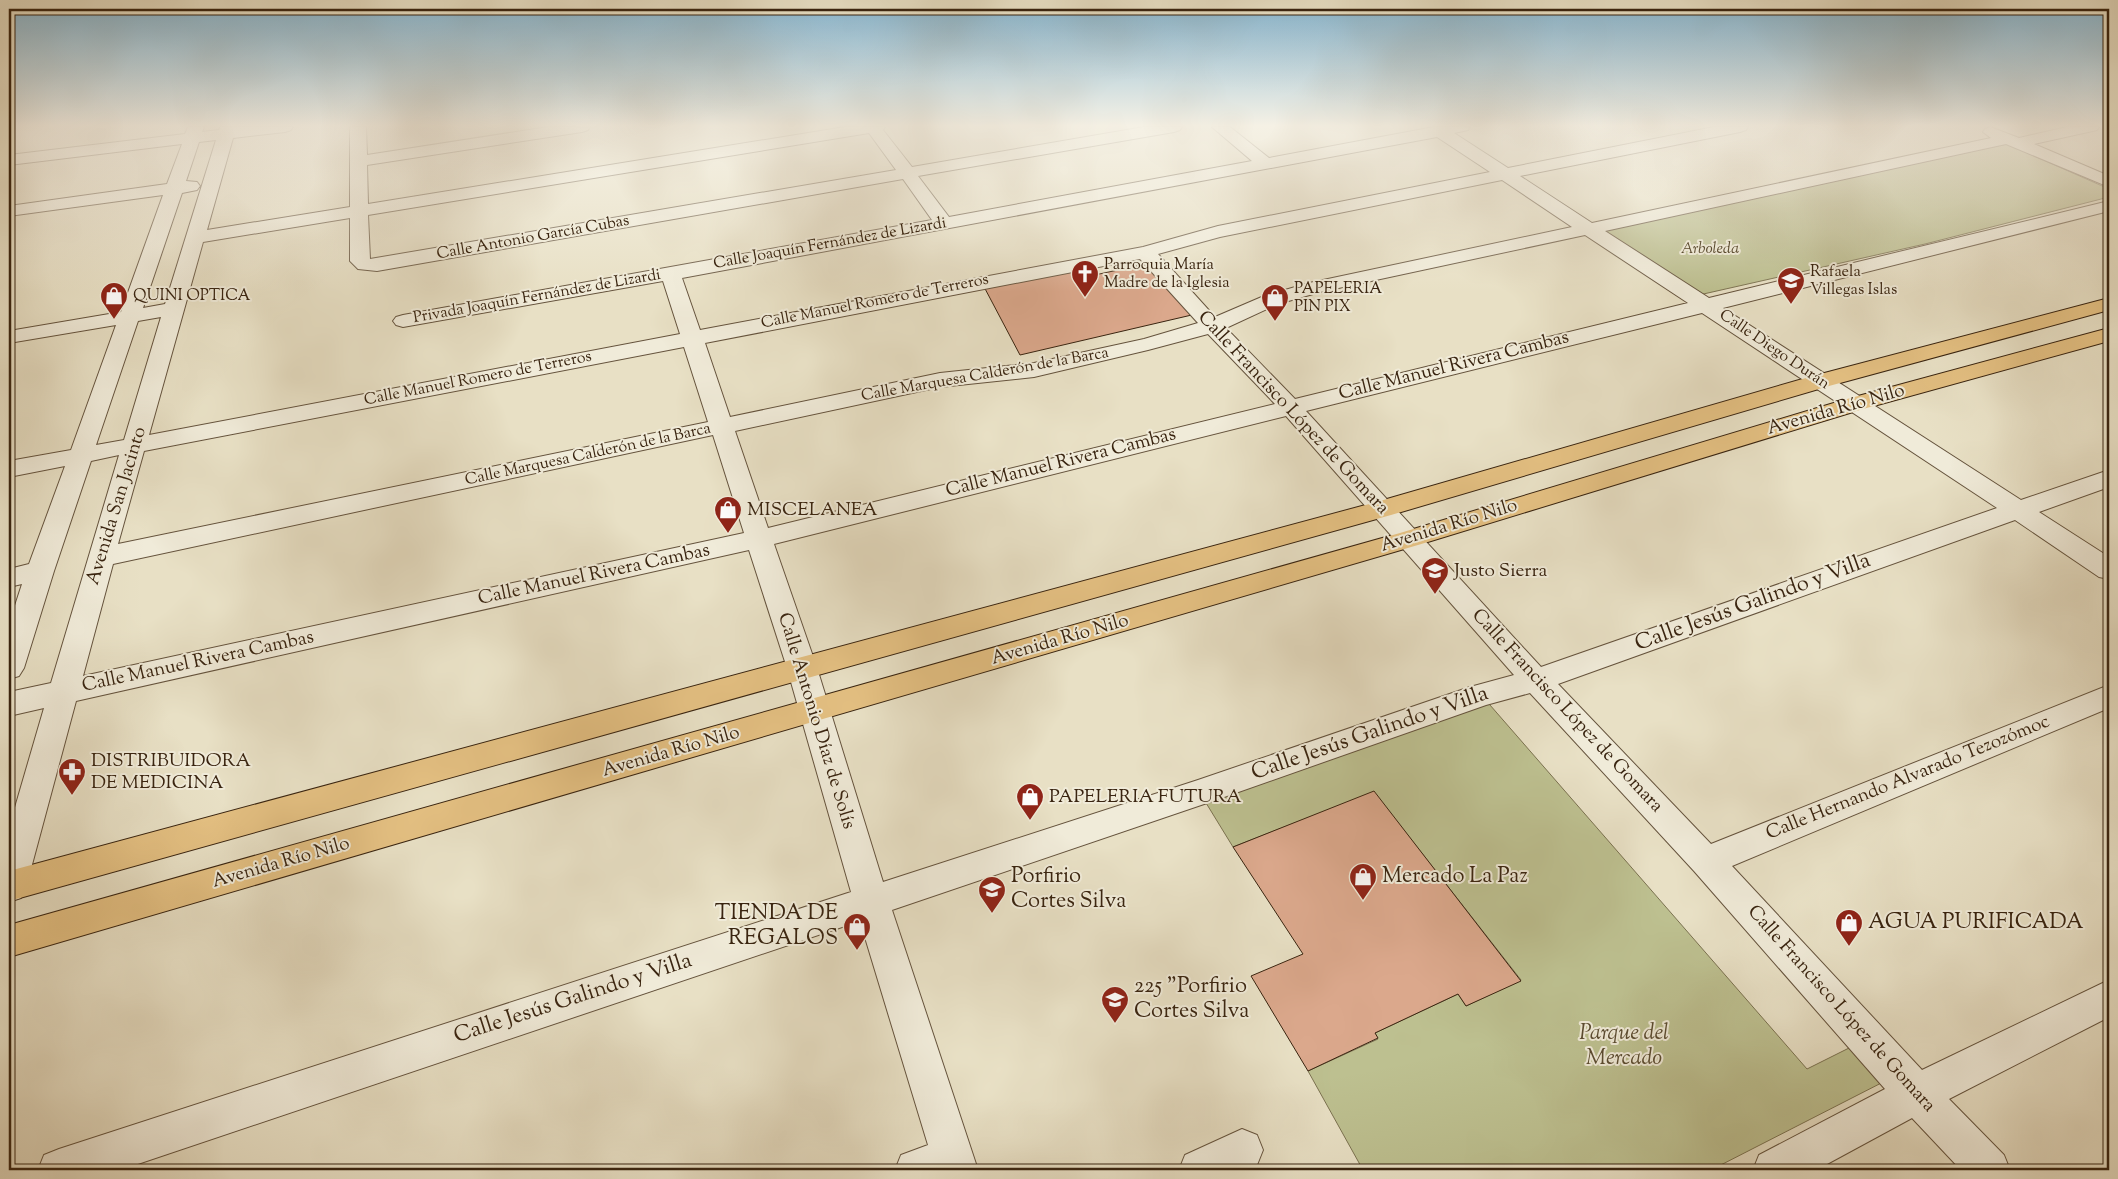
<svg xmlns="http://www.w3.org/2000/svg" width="2118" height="1179" font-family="'Sorts Mill Goudy',serif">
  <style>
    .green { fill: #bdc090; stroke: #7b7250 }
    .building { fill: #dba88c; stroke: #392410 }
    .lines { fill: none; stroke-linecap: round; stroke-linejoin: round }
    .minor-casing { stroke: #65533d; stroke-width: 2 }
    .major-casing { stroke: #392410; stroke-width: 2 }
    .minor { fill: #f0ebd9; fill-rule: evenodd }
    .major { fill: #e4c082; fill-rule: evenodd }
    .labels { text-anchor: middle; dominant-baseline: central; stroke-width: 4; stroke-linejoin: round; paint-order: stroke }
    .far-street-label { font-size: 16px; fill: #392410; stroke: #f0ebd9 }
    .far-park-label { font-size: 16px; font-style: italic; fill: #5a4b30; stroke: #f0ebd9 }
    .far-poi-label { font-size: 16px; fill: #392410; stroke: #f0ebd9; text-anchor: start }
    .street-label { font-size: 19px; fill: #392410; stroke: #f0ebd9 }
    .poi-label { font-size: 19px; fill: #392410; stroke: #f0ebd9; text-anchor: start }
    .near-street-label { font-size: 22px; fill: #392410; stroke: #f0ebd9 }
    .near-poi-label { font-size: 22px; fill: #392410; stroke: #f0ebd9; text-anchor: start }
    .near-park-label { font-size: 22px; font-style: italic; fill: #5a4b30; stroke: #f0ebd9 }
  </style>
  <rect width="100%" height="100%" fill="#e8e0c5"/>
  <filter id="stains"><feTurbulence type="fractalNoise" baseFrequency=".004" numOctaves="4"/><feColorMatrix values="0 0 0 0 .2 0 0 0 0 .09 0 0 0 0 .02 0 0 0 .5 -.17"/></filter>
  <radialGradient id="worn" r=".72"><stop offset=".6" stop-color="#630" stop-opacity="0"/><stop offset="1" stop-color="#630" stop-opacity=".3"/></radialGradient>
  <path class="green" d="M 2007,144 L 2109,189 L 2109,197 L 1925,244 L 1699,295 L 1595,230 Z
    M 1483,697 L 1807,1069 L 1861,1042 L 1893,1077 L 1711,1170 L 1363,1170 L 1308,1071 L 1378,1039 L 1375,1033 L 1458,994 L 1466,1006 L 1521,980 L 1374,792 L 1233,847 L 1203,798 Z"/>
  <path class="building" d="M 1146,264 L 1196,314 L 1020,355 L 982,283 L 1074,267 L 1090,276 Z
    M 1374,791 L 1521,981 L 1466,1006 L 1458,994 L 1375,1033 L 1378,1038 L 1308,1071 L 1251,976 L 1303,954 L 1233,847 Z"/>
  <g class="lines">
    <defs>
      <path id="minor" d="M 188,127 L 204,127 L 202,132 L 219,130 L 220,127 L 293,127 L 291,130 L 285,132 L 233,138 L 207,230 L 350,207 L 350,127 L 366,127 L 367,155 L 548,127 L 590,127 L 588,130 L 582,132 L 367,165 L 368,204 L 845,127 L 885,127 L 883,130 L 912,167 L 1144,127 L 1182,127 L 1180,130 L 1174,132 L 918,176 L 949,217 L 1252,161 L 1212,127 L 1230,127 L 1269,158 L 1434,127 L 1470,127 L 1468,130 L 1454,133 L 1508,168 L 1714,127 L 1748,127 L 1746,130 L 1740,132 L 1520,176 L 1592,223 L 1991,138 L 1983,132 L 1985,129 L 1990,127 L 2019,138 L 2067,127 L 2099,127 L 2097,130 L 2034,144 L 2109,176 L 2109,187 L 2006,144 L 1605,231 L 1709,298 L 2109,201 L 2109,211 L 1723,308 L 2021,500 L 2109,470 L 2109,487 L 2039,512 L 2109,557 L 2109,579 L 2099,577 L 2015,520 L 1558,684 L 1711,844 L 2109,685 L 2109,708 L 1732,866 L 1922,1070 L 2109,980 L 2109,1017 L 1949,1099 L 2004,1155 L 2010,1170 L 1961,1170 L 1912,1118 L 1816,1170 L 1753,1170 L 1759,1155 L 1885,1089 L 1694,871 L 1530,693 L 1486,705 L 1210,802 L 892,910 L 978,1170 L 895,1170 L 901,1155 L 928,1145 L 860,921 L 120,1170 L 38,1170 L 44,1155 L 59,1149 L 851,892 L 787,668 L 749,550 L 76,701 L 26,887 L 21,898 L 9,902 L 9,828 L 44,708 L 9,716 L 9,692 L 51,683 L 119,455 L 91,461 L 54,571 L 24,668 L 19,676 L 9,679 L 9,624 L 22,584 L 9,587 L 9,569 L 29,564 L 65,466 L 9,477 L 9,461 L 71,450 L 116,325 L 9,343 L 9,331 L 121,312 L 163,195 L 9,216 L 9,206 L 167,184 L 182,144 L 9,165 L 9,155 L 185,134 ZM 869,133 L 896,170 L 370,259 L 368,215 ZM 1437,137 L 1490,172 L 1218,226 L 1143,247 L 700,330 L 682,278 ZM 216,140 L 165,304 L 143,308 L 182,193 L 197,190 L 200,186 L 197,182 L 186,181 L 199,142 ZM 903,179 L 932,220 L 403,315 L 396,317 L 393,321 L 396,325 L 403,327 L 663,281 L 680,334 L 149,435 L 203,242 L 350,218 L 350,261 L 358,269 L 377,271 ZM 1502,180 L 1572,227 L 1309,283 L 1264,296 L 1215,317 L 1158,254 L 1220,237 ZM 1585,235 L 1688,303 L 1295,399 L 1226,328 L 1278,304 L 1320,292 ZM 1140,259 L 1198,323 L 1144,339 L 1034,363 L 940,373 L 730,417 L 705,343 ZM 1702,313 L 1997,508 L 1541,667 L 1306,411 ZM 161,317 L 124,440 L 96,445 L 138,321 ZM 1208,334 L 1275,404 L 768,528 L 735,431 L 940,387 L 1034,377 L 1148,350 ZM 684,347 L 708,422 L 118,544 L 144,451 ZM 1286,416 L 1514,675 L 1470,687 L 1198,780 L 883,882 L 817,668 L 774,544 ZM 713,435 L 744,533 L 83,676 L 113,564 Z
        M 1242,1129 L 1257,1135 L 1263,1150 L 1257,1165 L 1245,1170 L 1179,1170 L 1185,1155 Z"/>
      <path id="major" d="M 2109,298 L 2109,310 L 1829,386 L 1391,515 L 9,901 L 9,871 L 1373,503 L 1813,376 Z
        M 2109,328 L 2109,341 L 1863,409 L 1418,545 L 9,957 L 9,925 L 1400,533 L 1847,399 Z"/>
    </defs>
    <use href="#minor" class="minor-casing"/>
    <use href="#major" class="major-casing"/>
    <use href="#minor" class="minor"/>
    <use href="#major" class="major"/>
  </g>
  <linearGradient id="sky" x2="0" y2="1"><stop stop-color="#87b8d4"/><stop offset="0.43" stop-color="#f5f1e5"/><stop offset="1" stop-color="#f5f1e5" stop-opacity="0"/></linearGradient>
  <rect width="2118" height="292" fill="url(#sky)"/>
  <defs>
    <symbol id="church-pin" viewBox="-11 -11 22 30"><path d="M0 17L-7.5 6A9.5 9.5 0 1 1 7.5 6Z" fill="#8f2418" stroke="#f0ebd9"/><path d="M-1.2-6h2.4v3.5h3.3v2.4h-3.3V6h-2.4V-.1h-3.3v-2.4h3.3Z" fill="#fff"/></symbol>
    <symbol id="school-pin" viewBox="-11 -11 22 30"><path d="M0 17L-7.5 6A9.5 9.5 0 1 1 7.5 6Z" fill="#8f2418" stroke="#f0ebd9"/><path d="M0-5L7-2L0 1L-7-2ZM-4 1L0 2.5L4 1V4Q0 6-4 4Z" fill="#fff"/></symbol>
    <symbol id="shop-pin" viewBox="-11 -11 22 30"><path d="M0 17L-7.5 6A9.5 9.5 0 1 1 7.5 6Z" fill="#8f2418" stroke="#f0ebd9"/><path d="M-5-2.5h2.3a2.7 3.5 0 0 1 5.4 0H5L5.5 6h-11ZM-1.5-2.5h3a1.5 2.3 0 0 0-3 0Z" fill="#fff"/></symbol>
    <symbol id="pharmacy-pin" viewBox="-11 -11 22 30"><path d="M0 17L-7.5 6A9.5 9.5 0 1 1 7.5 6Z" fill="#8f2418" stroke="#f0ebd9"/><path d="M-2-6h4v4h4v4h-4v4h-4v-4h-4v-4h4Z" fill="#fff"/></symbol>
  </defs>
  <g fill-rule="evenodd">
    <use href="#church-pin" x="1069" y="258" width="32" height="43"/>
    <use href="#school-pin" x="1775" y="265" width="32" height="43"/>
    <use href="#shop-pin" x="98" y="280" width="32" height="43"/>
    <use href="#shop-pin" x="1259" y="282" width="32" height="43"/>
    <use href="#shop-pin" x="712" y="494" width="32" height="43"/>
    <use href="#school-pin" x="1419" y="555" width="32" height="43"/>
    <use href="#pharmacy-pin" x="56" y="756" width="32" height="43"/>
    <use href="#shop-pin" x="1014" y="781" width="32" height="43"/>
    <use href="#shop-pin" x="1347" y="861" width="32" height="43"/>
    <use href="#school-pin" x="976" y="874" width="32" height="43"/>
    <use href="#shop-pin" x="1833" y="907" width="32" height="43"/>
    <use href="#shop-pin" x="841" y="911" width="32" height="43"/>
    <use href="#school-pin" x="1099" y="984" width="32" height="43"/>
  </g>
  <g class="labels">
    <g class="far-street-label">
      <text transform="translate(533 238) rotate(-10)">Calle Antonio García Cubas</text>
      <text transform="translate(830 244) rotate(-10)">Calle Joaquín Fernández de Lizardi</text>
      <text transform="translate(537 297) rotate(-10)">Privada Joaquín Fernández de Lizardi</text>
      <text transform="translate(875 302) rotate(-11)">Calle Manuel Romero de Terreros</text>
      <text transform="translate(1774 350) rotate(34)">Calle Diego Durán</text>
      <text transform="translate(985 375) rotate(-10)">Calle Marquesa Calderón de la Barca</text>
      <text transform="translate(478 379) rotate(-11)">Calle Manuel Romero de Terreros</text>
      <text transform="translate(588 455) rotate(-12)">Calle Marquesa Calderón de la Barca</text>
    </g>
    <g class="far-park-label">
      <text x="1710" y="249">Arboleda</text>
    </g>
    <g class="far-poi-label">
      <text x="1104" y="265">Parroquia María<tspan x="1104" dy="18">Madre de la Iglesia</tspan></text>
      <text x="1810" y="272">Rafaela<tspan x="1810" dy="18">Villegas Islas</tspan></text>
      <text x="1294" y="289">PAPELERIA<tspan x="1294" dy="18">PIN PIX</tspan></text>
      <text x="133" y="296">QUINI OPTICA</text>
    </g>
    <g class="street-label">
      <text transform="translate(1454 366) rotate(-14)">Calle Manuel Rivera Cambas</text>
      <text transform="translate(1836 410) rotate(-16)">Avenida Río Nilo</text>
      <text transform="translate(1293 413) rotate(47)">Calle Francisco López de Gomara</text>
      <text transform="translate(1061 463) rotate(-14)">Calle Manuel Rivera Cambas</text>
      <text transform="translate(117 506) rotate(-73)">Avenida San Jacinto</text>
      <text transform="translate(1449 526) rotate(-17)">Avenida Río Nilo</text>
      <text transform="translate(594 575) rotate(-12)">Calle Manuel Rivera Cambas</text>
      <text transform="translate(1060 640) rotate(-16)">Avenida Río Nilo</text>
      <text transform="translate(198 662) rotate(-12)">Calle Manuel Rivera Cambas</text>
      <text transform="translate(1567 711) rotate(47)">Calle Francisco López de Gomara</text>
      <text transform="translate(816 721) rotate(73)">Calle Antonio Díaz de Solís</text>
      <text transform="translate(671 752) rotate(-16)">Avenida Río Nilo</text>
      <text transform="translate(1908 778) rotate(-22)">Calle Hernando Alvarado Tezozómoc</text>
      <text transform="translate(281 863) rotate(-16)">Avenida Río Nilo</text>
      <text transform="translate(1841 1009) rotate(48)">Calle Francisco López de Gomara</text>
    </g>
    <g class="poi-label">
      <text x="747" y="510">MISCELANEA</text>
      <text x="1454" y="571">Justo Sierra</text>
      <text x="91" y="761">DISTRIBUIDORA<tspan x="91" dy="22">DE MEDICINA</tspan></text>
      <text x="1049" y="797">PAPELERIA FUTURA</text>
    </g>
    <g class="near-street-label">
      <text transform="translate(1753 603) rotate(-20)">Calle Jesús Galindo y Villa</text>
      <text transform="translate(1370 734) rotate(-19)">Calle Jesús Galindo y Villa</text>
      <text transform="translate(573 999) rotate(-18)">Calle Jesús Galindo y Villa</text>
    </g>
    <g class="near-poi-label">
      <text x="1011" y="877">Porfirio<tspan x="1011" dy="25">Cortes Silva</tspan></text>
      <text x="1382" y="877">Mercado La Paz</text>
      <text x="838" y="914" text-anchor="end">TIENDA DE<tspan x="838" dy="25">REGALOS</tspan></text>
      <text x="1868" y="923">AGUA PURIFICADA</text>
      <text x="1134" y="987">225 "Porfirio<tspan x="1134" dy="25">Cortes Silva</tspan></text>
    </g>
    <g class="near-park-label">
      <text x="1624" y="1034">Parque del<tspan x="1624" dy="25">Mercado</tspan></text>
    </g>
  </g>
  <rect width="2118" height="1179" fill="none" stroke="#e8e0c5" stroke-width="30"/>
  <rect x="10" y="10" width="2098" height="1159" fill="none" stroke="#392410" stroke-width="2.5"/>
  <rect x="15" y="15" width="2088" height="1149" fill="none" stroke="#392410"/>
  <rect width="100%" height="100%" filter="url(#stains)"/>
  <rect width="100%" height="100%" fill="url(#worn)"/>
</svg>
